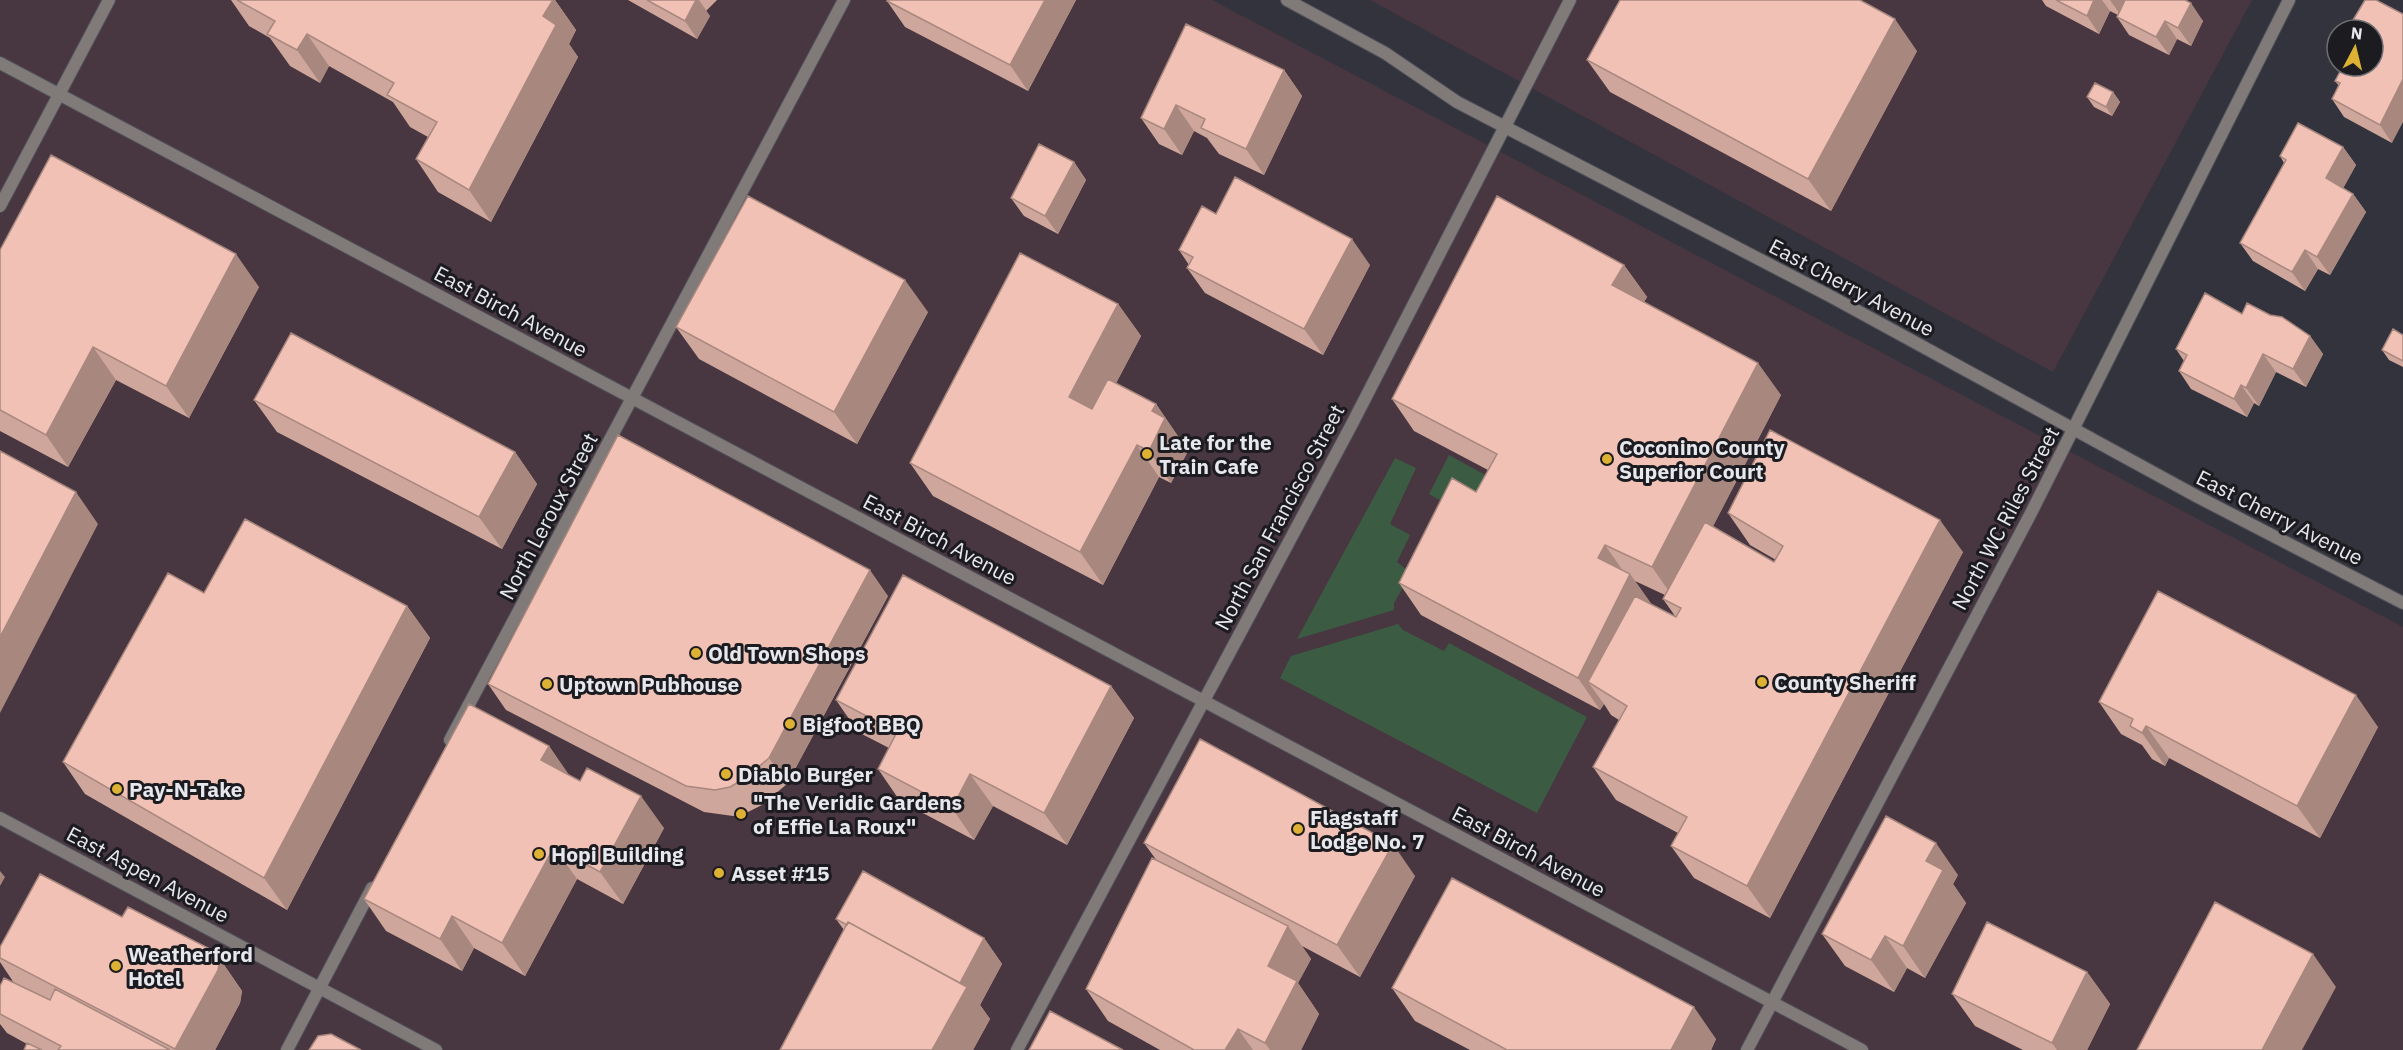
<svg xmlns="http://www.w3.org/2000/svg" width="2403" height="1050" font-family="'IBM Plex Sans',sans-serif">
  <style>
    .commercial { fill: #483640 }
    .green { fill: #3b5c43 }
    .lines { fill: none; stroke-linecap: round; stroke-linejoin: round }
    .minor-casing { stroke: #505059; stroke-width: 14 }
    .tertiary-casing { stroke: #505059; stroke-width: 14 }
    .minor { stroke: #807a79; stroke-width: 12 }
    .tertiary { stroke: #807a79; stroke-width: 12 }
    .wall { fill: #cea69b; fill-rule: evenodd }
    .shaded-wall { fill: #a8877e }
    .building { fill: #f0c1b4; stroke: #a8877e; stroke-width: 1.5 }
    .poi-dot { fill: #ddb133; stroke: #1b1b20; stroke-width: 2 }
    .labels { text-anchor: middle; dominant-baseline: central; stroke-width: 6; stroke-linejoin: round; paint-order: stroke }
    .street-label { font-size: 21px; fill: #e7e7ee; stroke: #1b1b20 }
    .poi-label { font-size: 21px; font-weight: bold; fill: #e7e7ee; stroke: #1b1b20; text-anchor: start }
  </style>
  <rect width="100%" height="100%" fill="#33333d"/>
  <path class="commercial" d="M 0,0 L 1212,0 L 2403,627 L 2403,1050 L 0,1050 Z
    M 1370,0 L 2252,0 L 2053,372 Z"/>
  <path class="green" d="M 1449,455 L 1509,488 L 1471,518 L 1429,494 Z
    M 1395,458 L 1416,468 L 1390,524 L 1410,535 L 1397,562 L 1411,573 L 1394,603 L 1394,610 L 1297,639 Z
    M 1398,624 L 1403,630 L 1444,651 L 1449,643 L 1587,717 L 1537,813 L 1280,678 L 1291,656 Z"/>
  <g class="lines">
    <defs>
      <path id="minor" d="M 450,740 L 844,0
        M 287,1050 L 372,888
        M 1747,1050 L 2031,513 L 2289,0"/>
      <path id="tertiary" d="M 1287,0 L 1385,53 L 1457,102 L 1830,296 L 2198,497 L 2403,603
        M 0,63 L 1862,1050
        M 0,206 L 109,0
        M 0,818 L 436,1050
        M 1017,1050 L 1352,424 L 1570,0"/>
    </defs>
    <use href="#minor" class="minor-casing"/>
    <use href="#tertiary" class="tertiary-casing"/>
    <use href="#minor" class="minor"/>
    <use href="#tertiary" class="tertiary"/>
  </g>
  <path class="wall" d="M 231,0 L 555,0 L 576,30 L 569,44 L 578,57 L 491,222 L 438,192 L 416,159 L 428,137 L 410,127 L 393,102 L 329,66 L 320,83 L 290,66 L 270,38 L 249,26 Z
    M 628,0 L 717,0 L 706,11 L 710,16 L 697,39 Z
    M 1076,0 L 1028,91 L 905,27 L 887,1 Z
    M 2042,0 L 2185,0 L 2203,21 L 2191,46 L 2177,39 L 2169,55 L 2129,35 L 2117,17 L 2118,15 L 2110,11 L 2099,34 L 2046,6 Z
    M 2365,0 L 2392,143 L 2344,117 L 2332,99 L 2339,86 L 2335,81 L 2373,66 Z
    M 1186,24 L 1284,70 L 1302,96 L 1264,175 L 1219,154 L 1207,138 L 1194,131 L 1182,155 L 1159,144 L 1141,118 Z
    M 1917,51 L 1831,211 L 1610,92 L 1587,60 Z
    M 2113,92 L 2120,102 L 2112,116 L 2094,107 L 2087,97 Z
    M 2343,147 L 2356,165 L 2343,188 L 2353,194 L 2366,212 L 2330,275 L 2318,269 L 2305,291 L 2253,261 L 2240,243 L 2284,163 L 2280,156 Z
    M 1074,162 L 1086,180 L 1058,234 L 1024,216 L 1011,198 Z
    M 1216,214 L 1370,265 L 1323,355 L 1205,293 L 1187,268 L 1189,265 L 1179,250 Z
    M 0,250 L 259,287 L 189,418 L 116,380 L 68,467 L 0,431 Z
    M 1624,265 L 1647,297 L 1644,302 L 1781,395 L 1713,526 L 1774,562 L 1776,560 L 1750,545 L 1728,513 L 1963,552 L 1770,918 L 1694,878 L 1671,846 L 1678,833 L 1616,800 L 1593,767 L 1619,720 L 1611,715 L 1604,704 L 1600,710 L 1421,615 L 1399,583 L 1476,492 L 1488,470 L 1414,431 L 1392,399 ZM 1635,581 L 1665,595 L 1663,599 L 1675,616 L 1651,604 Z
    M 1118,304 L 1141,336 L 1116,383 L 1156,404 L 1188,451 L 1171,483 L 1159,477 L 1103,585 L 933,496 L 910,463 Z
    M 928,312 L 857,444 L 699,359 L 676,327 Z
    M 2403,335 L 2403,367 L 2389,360 L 2382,350 Z
    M 2310,336 L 2323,354 L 2306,387 L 2276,372 L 2259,406 L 2254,403 L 2247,417 L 2191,389 L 2179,371 L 2184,361 L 2176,349 Z
    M 254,400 L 515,452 L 537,484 L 502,549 L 277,432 Z
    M 204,593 L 407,606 L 430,638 L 287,910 L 85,794 L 63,762 Z
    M 888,596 L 787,784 L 762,805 L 748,812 L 733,816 L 704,812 L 506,710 L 488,684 Z
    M 1111,686 L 1134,718 L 1067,845 L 993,806 L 974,840 L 900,801 L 878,769 L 889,748 L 858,732 L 836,700 Z
    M 2099,702 L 2378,727 L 2320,838 L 2169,758 L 2165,766 L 2152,759 L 2142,745 L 2121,734 Z
    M 549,746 L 569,776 L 664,828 L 623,904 L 577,879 L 525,976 L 474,948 L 462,971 L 386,931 L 364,899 Z
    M 1144,843 L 1415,876 L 1360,977 L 1302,946 L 1311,959 L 1298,983 L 1319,1014 L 1301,1050 L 1160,1050 L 1108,1021 L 1086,989 L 1157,861 Z
    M 1958,875 L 1953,884 L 1966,903 L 1925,978 L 1907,968 L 1894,992 L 1845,966 L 1822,934 Z
    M 836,919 L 984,938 L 1002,964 L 980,1005 L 990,1019 L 973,1050 L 780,1050 L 844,930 Z
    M 0,947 L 220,959 L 242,991 L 240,1003 L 215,1050 L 24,1050 L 27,1044 L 7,1033 L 0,1024 L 0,986 L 14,983 L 0,962 Z
    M 2087,972 L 2110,1004 L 2087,1050 L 2023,1050 L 1975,1026 L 1952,994 Z
    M 1392,988 L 1716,1039 L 1711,1050 L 1470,1050 L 1415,1021 Z"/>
  <path class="shaded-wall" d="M 553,0 L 555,0 L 576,30 L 569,44 L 578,57 L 491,222 L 469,190 L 543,16 Z
    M 696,0 L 699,0 L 710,16 L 697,39 L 685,21 Z
    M 1045,0 L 1076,0 L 1028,91 L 1010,65 Z
    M 2094,0 L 2102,0 L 2110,11 L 2099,34 L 2087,16 Z
    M 2110,0 L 2130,0 L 2122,17 Z
    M 2191,3 L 2203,21 L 2191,46 L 2178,28 Z
    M 1895,19 L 1917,51 L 1831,211 L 1808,179 Z
    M 2165,21 L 2177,39 L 2169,55 L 2156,37 Z
    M 307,34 L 329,66 L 320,83 L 297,50 Z
    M 1284,70 L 1302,96 L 1264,175 L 1246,149 Z
    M 2403,79 L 2403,122 L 2392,143 L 2380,125 Z
    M 2113,92 L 2120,102 L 2112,116 L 2106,107 Z
    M 1176,105 L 1194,131 L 1182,155 L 1164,129 Z
    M 2343,147 L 2356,165 L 2339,196 L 2326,178 Z
    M 1074,162 L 1086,180 L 1058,234 L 1045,216 Z
    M 2353,194 L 2366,212 L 2330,275 L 2317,257 Z
    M 1352,239 L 1370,265 L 1323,355 L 1304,329 Z
    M 2305,250 L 2318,269 L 2305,291 L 2292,272 Z
    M 236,254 L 259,287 L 189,418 L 166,386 Z
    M 1624,265 L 1647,297 L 1635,317 L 1612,285 Z
    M 905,280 L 928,312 L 857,444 L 834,412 Z
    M 1118,304 L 1141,336 L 1092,429 L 1069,397 Z
    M 2310,336 L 2323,354 L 2306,387 L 2293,369 Z
    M 93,347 L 116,380 L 68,467 L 46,435 Z
    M 2263,354 L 2276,372 L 2259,406 L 2246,388 Z
    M 1758,363 L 1781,395 L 1675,600 L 1652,567 Z
    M 2241,385 L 2254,403 L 2247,417 L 2234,399 Z
    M 1156,404 L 1188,451 L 1171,483 L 1149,451 L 1152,411 Z
    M 1137,445 L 1159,477 L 1103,585 L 1080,552 Z
    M 515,452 L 537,484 L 502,549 L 479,517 Z
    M 76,492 L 98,524 L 0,713 L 0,637 Z
    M 1940,520 L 1963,552 L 1770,918 L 1747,886 Z
    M 1605,545 L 1628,578 L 1598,558 Z
    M 870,570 L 888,596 L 787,784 L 769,758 Z
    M 1630,574 L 1653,606 L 1588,682 L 1604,704 L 1600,710 L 1578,678 Z
    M 407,606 L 430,638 L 287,910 L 264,878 Z
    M 1111,686 L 1134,718 L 1067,845 L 1044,813 Z
    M 2356,695 L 2378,727 L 2320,838 L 2297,806 Z
    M 2146,726 L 2169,758 L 2165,766 L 2142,733 Z
    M 549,746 L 572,779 L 541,760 Z
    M 970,774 L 993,806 L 974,840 L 952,808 Z
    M 641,796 L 664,828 L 623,904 L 600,872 Z
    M 1936,843 L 1958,875 L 1953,884 L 1966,903 L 1925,978 L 1903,946 L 1926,861 Z
    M 1393,844 L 1415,876 L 1360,977 L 1337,945 Z
    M 554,847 L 577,879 L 525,976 L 502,943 Z
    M 0,871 L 5,877 L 0,886 Z
    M 452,916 L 474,948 L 462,971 L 440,939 Z
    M 1288,926 L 1311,959 L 1298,983 L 1319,1014 L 1301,1050 L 1270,1050 L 1265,1043 L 1268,966 Z
    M 1885,936 L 1907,968 L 1894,992 L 1871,960 Z
    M 984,938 L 1002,964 L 980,1005 L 990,1019 L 973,1050 L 932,1050 L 958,986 Z
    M 2313,954 L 2336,987 L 2302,1050 L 2262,1050 Z
    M 220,959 L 242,991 L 240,1003 L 215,1050 L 176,1050 L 175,1049 Z
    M 2087,972 L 2110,1004 L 2087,1050 L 2057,1050 L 2052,1043 Z
    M 1694,1007 L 1716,1039 L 1711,1050 L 1671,1050 Z
    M 1238,1029 L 1253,1050 L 1225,1050 Z"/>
  <path class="building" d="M 237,0 L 553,0 L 543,16 L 556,25 L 469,190 L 416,159 L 437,122 L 387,95 L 394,83 L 307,34 L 297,50 L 267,34 L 275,21 Z
    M 647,0 L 696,0 L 685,21 Z
    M 888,0 L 1045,0 L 1010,65 L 887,1 Z
    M 1620,0 L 1860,0 L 1895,19 L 1808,179 L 1587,60 Z
    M 2056,0 L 2094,0 L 2087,16 Z
    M 2125,0 L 2185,0 L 2191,3 L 2178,28 L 2165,21 L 2156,37 L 2117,17 Z
    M 2365,0 L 2376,0 L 2403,14 L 2403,79 L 2380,125 L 2332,99 L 2340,83 L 2335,81 L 2343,66 L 2373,66 L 2373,30 L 2347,30 Z
    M 1186,24 L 1284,70 L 1246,149 L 1201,128 L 1205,119 L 1176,105 L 1164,129 L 1141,118 Z
    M 2095,83 L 2113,92 L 2106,107 L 2087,97 Z
    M 2298,123 L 2343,147 L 2326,178 L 2353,194 L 2317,257 L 2305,250 L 2292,272 L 2240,243 L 2286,160 L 2280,156 Z
    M 1039,144 L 1074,162 L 1045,216 L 1011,198 Z
    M 51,155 L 236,254 L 166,386 L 93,347 L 46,435 L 0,410 L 0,250 Z
    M 1235,177 L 1352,239 L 1304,329 L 1187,268 L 1193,257 L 1179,250 L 1202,206 L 1216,214 Z
    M 748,196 L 905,280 L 834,412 L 676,327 Z
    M 1497,196 L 1624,265 L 1612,285 L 1758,363 L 1652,567 L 1605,545 L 1598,558 L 1630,574 L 1578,678 L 1399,583 L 1452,478 L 1476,492 L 1497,454 L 1392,399 Z
    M 1020,253 L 1118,304 L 1069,397 L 1092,409 L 1108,379 L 1156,404 L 1152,411 L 1165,418 L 1149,451 L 1137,445 L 1080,552 L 910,463 Z
    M 2205,293 L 2242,314 L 2247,303 L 2270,315 L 2282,317 L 2310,336 L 2293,369 L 2263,354 L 2246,388 L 2241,385 L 2234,399 L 2179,371 L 2187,355 L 2176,349 Z
    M 2393,329 L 2403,335 L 2403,361 L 2382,350 Z
    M 291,333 L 515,452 L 479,517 L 254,400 Z
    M 1770,430 L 1940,520 L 1747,886 L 1671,846 L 1687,817 L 1593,767 L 1627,706 L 1588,682 L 1635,596 L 1676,617 L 1681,608 L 1663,599 L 1705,522 L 1774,562 L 1783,546 L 1728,513 Z
    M 618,435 L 870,570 L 769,758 L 744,779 L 730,787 L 715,790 L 686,786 L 488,684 Z
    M 0,451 L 76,492 L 0,637 Z
    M 245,519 L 407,606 L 264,878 L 63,762 L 168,573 L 204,593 Z
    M 903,575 L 1111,686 L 1044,813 L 970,774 L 952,808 L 878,769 L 897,732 L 836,700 Z
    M 2158,591 L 2356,695 L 2297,806 L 2146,726 L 2142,733 L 2130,726 L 2133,719 L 2099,702 Z
    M 469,704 L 549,746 L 541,760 L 580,781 L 587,768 L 641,796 L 600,872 L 554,847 L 502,943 L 452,916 L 440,939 L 364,899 Z
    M 1200,739 L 1393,844 L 1337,945 L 1144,843 Z
    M 1886,816 L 1936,843 L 1926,861 L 1943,870 L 1903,946 L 1885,936 L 1871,960 L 1822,934 Z
    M 1152,858 L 1288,926 L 1268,966 L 1297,981 L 1265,1043 L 1238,1029 L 1225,1050 L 1194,1050 L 1086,989 Z
    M 863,871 L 984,938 L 960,983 L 848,922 L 847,925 L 836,919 Z
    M 40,874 L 122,917 L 128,907 L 212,950 L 220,959 L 218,970 L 175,1049 L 0,958 L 0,947 Z
    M 1452,878 L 1694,1007 L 1671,1050 L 1507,1050 L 1392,988 Z
    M 2215,902 L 2313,954 L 2262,1050 L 2137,1050 Z
    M 848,922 L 967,987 L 932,1050 L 780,1050 Z
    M 1987,922 L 2087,972 L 2052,1043 L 1952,994 Z
    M 4,978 L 50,1000 L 55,989 L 170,1050 L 58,1050 L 61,1046 L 0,1014 L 0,986 Z
    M 1050,1011 L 1123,1050 L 1029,1050 Z
    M 331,1034 L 361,1050 L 309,1050 L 318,1036 Z
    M 27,1043 L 42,1050 L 24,1050 Z"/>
  <g class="poi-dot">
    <circle cx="1147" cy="454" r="6"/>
    <circle cx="1607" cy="459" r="6"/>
    <circle cx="696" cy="653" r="6"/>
    <circle cx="1762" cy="682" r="6"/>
    <circle cx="547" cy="684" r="6"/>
    <circle cx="790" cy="724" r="6"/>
    <circle cx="726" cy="774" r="6"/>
    <circle cx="117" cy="789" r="6"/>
    <circle cx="741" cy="814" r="6"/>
    <circle cx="1298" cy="829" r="6"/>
    <circle cx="539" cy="854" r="6"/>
    <circle cx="719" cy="873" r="6"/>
    <circle cx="116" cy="966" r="6"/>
  </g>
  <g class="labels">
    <g class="street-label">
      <text transform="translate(1852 287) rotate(28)">East Cherry Avenue</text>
      <text transform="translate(511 311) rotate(28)">East Birch Avenue</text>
      <text transform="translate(548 516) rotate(-62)">North Leroux Street</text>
      <text transform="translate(1279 517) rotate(-62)">North San Francisco Street</text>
      <text transform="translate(2280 517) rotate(27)">East Cherry Avenue</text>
      <text transform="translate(2005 518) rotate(-62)">North WC Riles Street</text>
      <text transform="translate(940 539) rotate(28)">East Birch Avenue</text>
      <text transform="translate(1529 851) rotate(28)">East Birch Avenue</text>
      <text transform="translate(148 874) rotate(28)">East Aspen Avenue</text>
    </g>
    <g class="poi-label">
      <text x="1159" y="442">Late for the<tspan x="1159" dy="24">Train Cafe</tspan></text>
      <text x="1619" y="447">Coconino County<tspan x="1619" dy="24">Superior Court</tspan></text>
      <text x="708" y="653">Old Town Shops</text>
      <text x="1774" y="682">County Sheriff</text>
      <text x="559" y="684">Uptown Pubhouse</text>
      <text x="802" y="724">Bigfoot BBQ</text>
      <text x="738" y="774">Diablo Burger</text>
      <text x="129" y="789">Pay-N-Take</text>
      <text x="753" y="802">"The Veridic Gardens<tspan x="753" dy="24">of Effie La Roux"</tspan></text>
      <text x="1310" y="817">Flagstaff<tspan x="1310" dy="24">Lodge No. 7</tspan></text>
      <text x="551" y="854">Hopi Building</text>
      <text x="731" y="873">Asset #15</text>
      <text x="128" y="954">Weatherford<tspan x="128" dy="24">Hotel</tspan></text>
    </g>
  </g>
  <g transform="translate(2355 48) rotate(7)"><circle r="28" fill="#1b1b20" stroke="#6d6d72" stroke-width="1.5"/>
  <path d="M0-4.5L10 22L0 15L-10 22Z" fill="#ddb133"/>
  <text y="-9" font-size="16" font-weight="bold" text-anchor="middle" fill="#e7e7ee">N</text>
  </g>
</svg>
